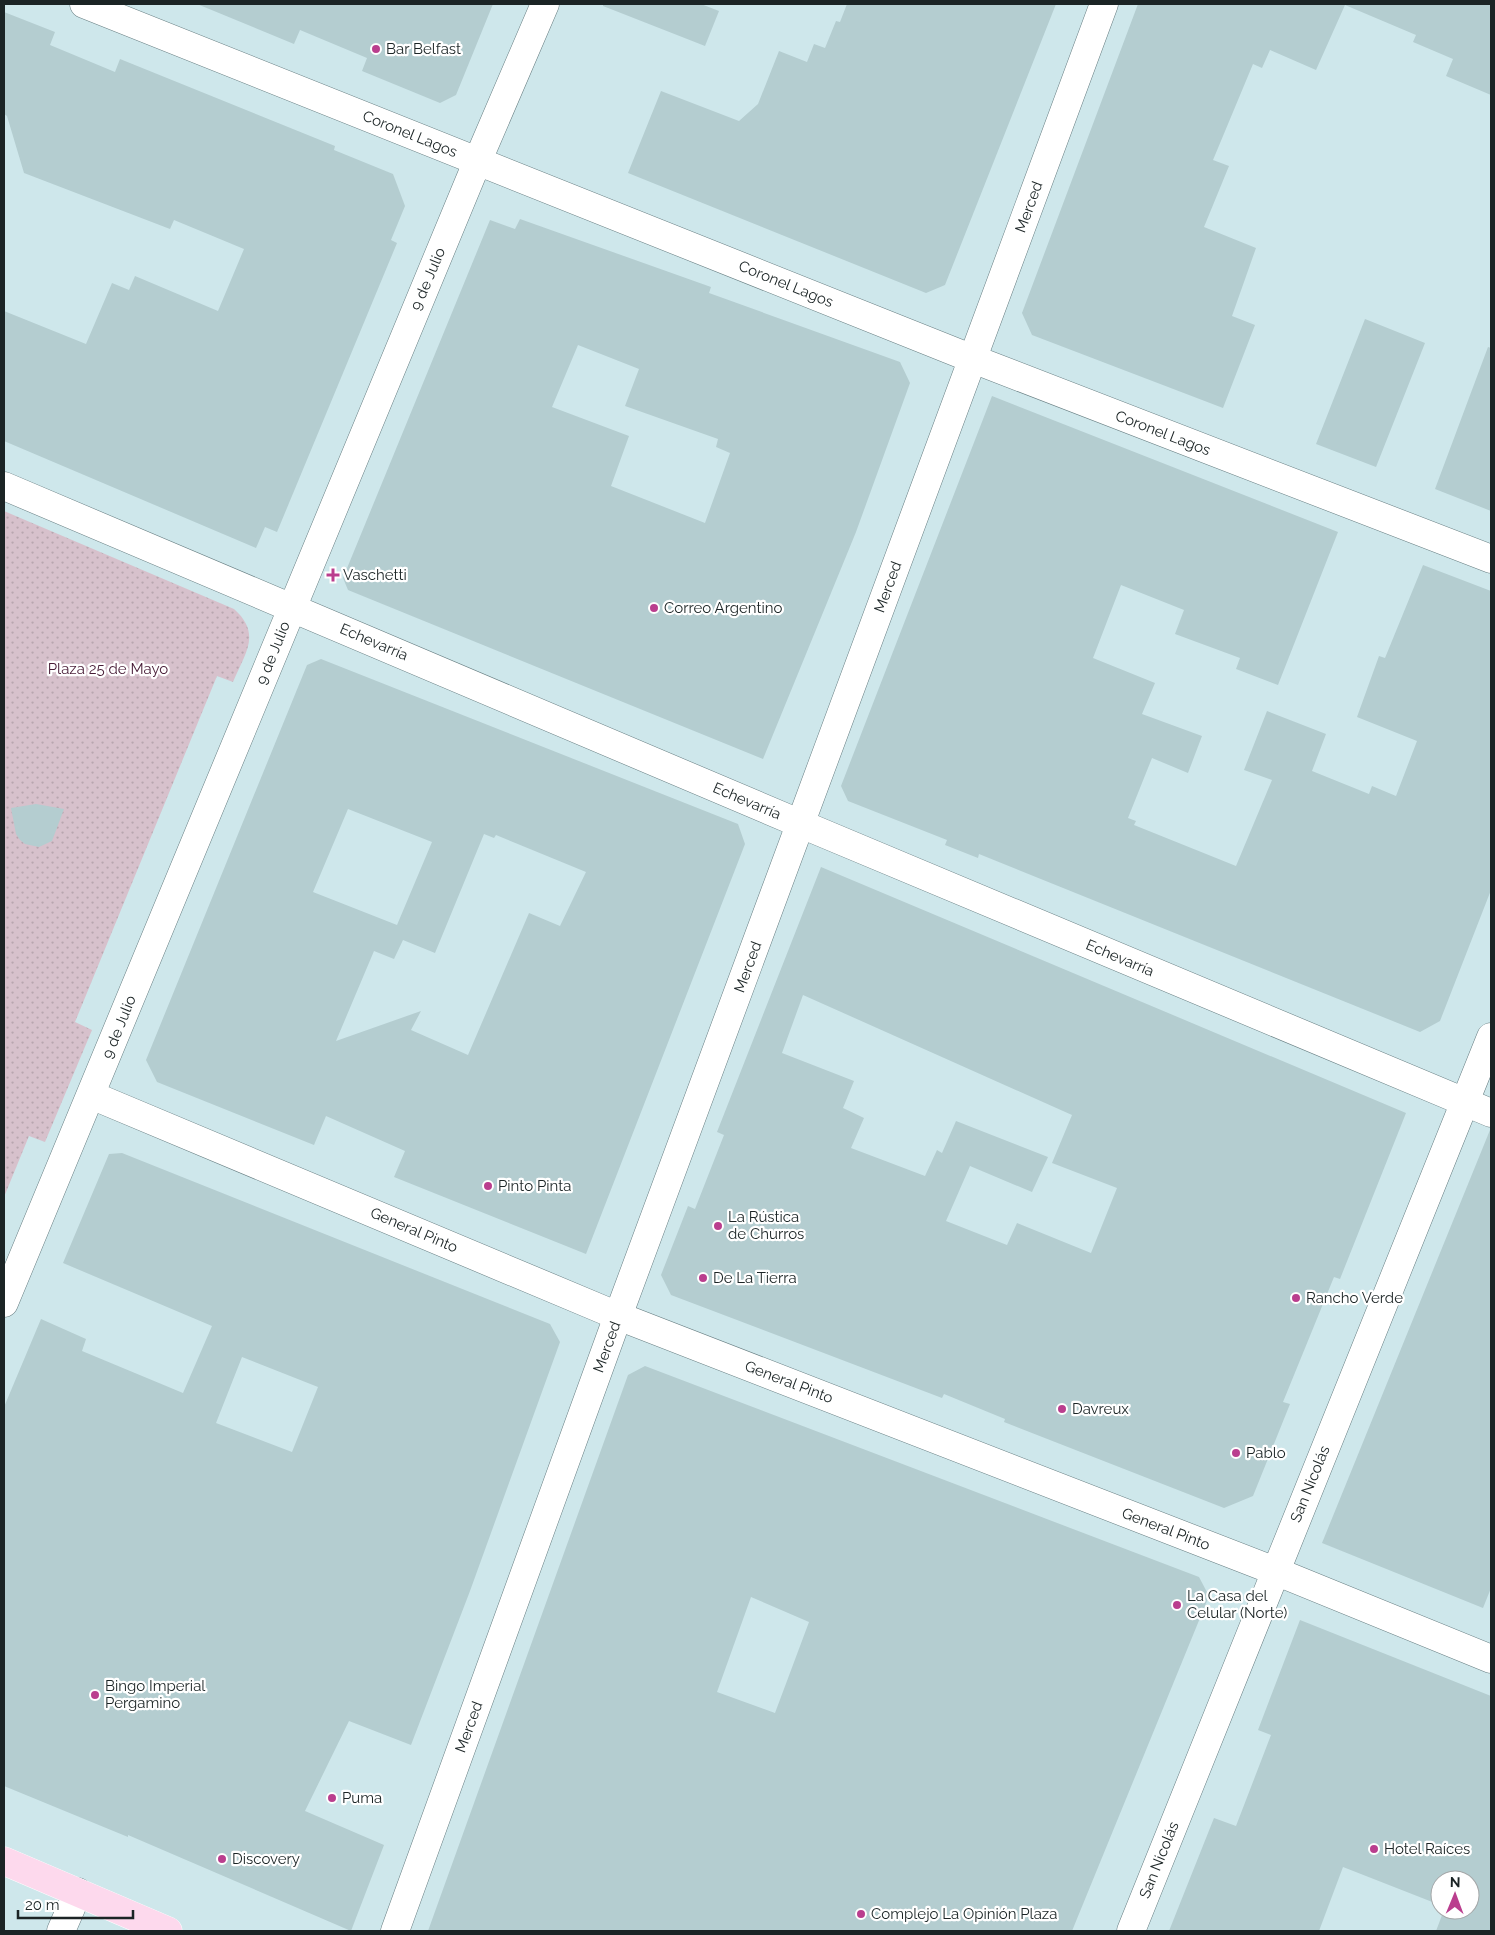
<svg xmlns="http://www.w3.org/2000/svg" width="1495" height="1935" font-family="Raleway,sans-serif">
  <style>
    .grass { fill: url(#grass-dots) }
    .building { fill: #b4cdd0; fill-rule: evenodd }
    .lines { fill: none; stroke-linecap: round; stroke-linejoin: round }
    .street-casing { stroke: #677e82; stroke-width: 29 }
    .secondary-casing { stroke: #677e82; stroke-width: 29 }
    .primary-casing { stroke: #fff; stroke-width: 29 }
    .street { stroke: #fff; stroke-width: 28 }
    .secondary { stroke: #fff; stroke-width: 28 }
    .primary { stroke: #fdd9ed; stroke-width: 28 }
    .poi-dot { fill: #ba3e8e; stroke: #fff; stroke-width: 2 }
    .labels { text-anchor: middle; dominant-baseline: central; stroke-width: 4.5; stroke-linejoin: round; paint-order: stroke }
    .poi-label { font-size: 15px; fill: #1b2425; stroke: #fff; text-anchor: start }
    .street-label { font-size: 15px; fill: #1b2425; stroke: #fff }
    .park-label { font-size: 15px; fill: #471c36; stroke: #fff }
  </style>
  <defs>
    <pattern id="grass-dots" width="8" height="8" patternUnits="userSpaceOnUse" patternTransform="scale(1.25)"><rect width="8" height="8" fill="#d7c1cc"/><path d="M2 2h.1M6 6h.1" fill="none" stroke="#b8a6af" stroke-width="1.8" stroke-linecap="round"/></pattern>
  </defs>
  <rect width="100%" height="100%" fill="#cee7eb"/>
  <path class="grass" d="M 4,511 L 234,609 C 262,634 245,653 233,682 L 217,676 L 75,1022 L 92,1030 L 45,1142 L 29,1136 L 4,1197 Z"/>
  <path class="building" d="M 197,4 L 493,4 L 456,95 L 440,103 L 362,71 L 367,58 L 300,30 L 294,44 Z
    M 603,4 L 701,4 L 719,11 L 705,46 L 603,6 Z
    M 847,4 L 1056,4 L 945,285 L 926,293 L 628,173 L 661,91 L 739,121 L 758,104 L 779,51 L 807,62 L 814,44 L 825,48 L 836,21 L 840,22 Z
    M 1138,4 L 1491,4 L 1491,95 L 1446,76 L 1453,59 L 1413,42 L 1416,35 L 1345,5 L 1316,70 L 1270,50 L 1262,68 L 1253,64 L 1213,160 L 1229,166 L 1204,227 L 1256,248 L 1232,316 L 1255,325 L 1223,408 L 1032,335 L 1022,313 Z
    M 4,12 L 55,32 L 50,45 L 115,72 L 120,59 L 335,146 L 334,150 L 393,174 L 405,206 L 391,240 L 397,243 L 277,532 L 265,527 L 256,548 L 4,441 L 4,311 L 86,344 L 112,283 L 129,290 L 135,276 L 218,311 L 244,249 L 174,220 L 170,229 L 24,173 L 7,116 L 4,114 Z
    M 520,219 L 711,287 L 709,293 L 900,362 L 910,383 L 856,532 L 763,759 L 348,590 L 343,578 L 490,220 L 515,229 ZM 578,345 L 639,369 L 625,406 L 718,439 L 716,447 L 730,453 L 705,523 L 611,486 L 629,436 L 552,407 Z
    M 1365,319 L 1425,343 L 1376,467 L 1316,444 Z
    M 1488,347 L 1491,348 L 1491,511 L 1435,489 Z
    M 992,396 L 1338,532 L 1278,685 L 1236,669 L 1240,658 L 1175,634 L 1184,610 L 1121,585 L 1093,658 L 1155,683 L 1142,714 L 1202,736 L 1188,773 L 1152,758 L 1128,818 L 1136,821 L 1134,825 L 1236,866 L 1272,780 L 1244,770 L 1267,711 L 1326,734 L 1312,771 L 1369,794 L 1372,786 L 1396,796 L 1417,741 L 1357,717 L 1379,656 L 1385,658 L 1423,565 L 1491,591 L 1491,890 L 1440,1021 L 1420,1032 L 979,854 L 978,858 L 945,845 L 947,840 L 848,801 L 841,786 Z
    M 321,659 L 738,824 L 745,844 L 586,1254 L 394,1177 L 405,1151 L 326,1116 L 314,1145 L 157,1082 L 146,1060 L 307,665 ZM 348,809 L 432,842 L 397,925 L 313,892 ZM 484,834 L 494,838 L 496,835 L 586,872 L 560,926 L 529,913 L 468,1055 L 411,1030 L 421,1011 L 336,1041 L 374,951 L 394,959 L 403,940 L 435,953 Z
    M 36,804 L 64,809 L 52,841 L 39,847 L 25,844 L 20,840 L 16,834 L 11,808 Z
    M 821,867 L 1406,1113 L 1340,1279 L 1334,1277 L 1283,1402 L 1290,1404 L 1253,1496 L 1224,1508 L 1004,1422 L 1005,1419 L 944,1394 L 942,1398 L 671,1295 L 661,1275 L 688,1206 L 695,1209 L 724,1135 L 717,1132 ZM 803,995 L 1072,1115 L 1052,1163 L 1117,1188 L 1091,1253 L 1017,1223 L 1007,1245 L 946,1221 L 970,1166 L 1032,1192 L 1048,1157 L 956,1121 L 942,1153 L 937,1150 L 925,1176 L 851,1148 L 864,1118 L 843,1108 L 854,1081 L 782,1053 Z
    M 1490,1130 L 1491,1588 L 1483,1608 L 1322,1543 Z
    M 122,1153 L 550,1324 L 560,1342 L 470,1591 L 411,1745 L 349,1721 L 305,1811 L 384,1845 L 351,1931 L 128,1835 L 128,1837 L 4,1786 L 4,1407 L 41,1319 L 86,1339 L 82,1351 L 183,1393 L 212,1326 L 63,1263 L 109,1154 ZM 242,1357 L 318,1387 L 292,1452 L 216,1423 Z
    M 645,1366 L 1199,1577 L 1209,1596 L 1072,1931 L 428,1931 L 628,1375 ZM 751,1597 L 809,1622 L 775,1713 L 717,1692 Z
    M 1300,1620 L 1491,1696 L 1491,1931 L 1436,1931 L 1444,1910 L 1470,1910 L 1470,1880 L 1440,1880 L 1440,1905 L 1343,1867 L 1319,1931 L 1169,1931 L 1214,1818 L 1236,1826 L 1271,1735 L 1258,1730 Z"/>
  <g class="lines">
    <defs>
      <path id="street" d="M 84,4 L 973,359 L 1491,559
        M 4,486 L 801,824 L 1491,1113
        M 91,1095 L 618,1316 L 1275,1571 L 1491,1659
        M 4,1303 L 478,160 L 545,4
        M 61,1931 L 78,1892
        M 1131,1931 L 1491,1037"/>
      <path id="secondary" d="M 395,1931 L 618,1316 L 1104,4"/>
      <path id="primary" d="M 4,1861 L 168,1931"/>
    </defs>
    <use href="#street" class="street-casing"/>
    <use href="#secondary" class="secondary-casing"/>
    <use href="#primary" class="primary-casing"/>
    <use href="#street" class="street"/>
    <use href="#secondary" class="secondary"/>
    <use href="#primary" class="primary"/>
  </g>
  <g class="poi-dot">
    <circle cx="376" cy="49" r="5"/>
    <path d="M330.5 567.5h5v5h5v5h-5v5h-5v-5h-5v-5h5z"/>
    <circle cx="654" cy="608" r="5"/>
    <circle cx="488" cy="1186" r="5"/>
    <circle cx="718" cy="1226" r="5"/>
    <circle cx="703" cy="1278" r="5"/>
    <circle cx="1296" cy="1298" r="5"/>
    <circle cx="1062" cy="1409" r="5"/>
    <circle cx="1236" cy="1453" r="5"/>
    <circle cx="1177" cy="1605" r="5"/>
    <circle cx="95" cy="1695" r="5"/>
    <circle cx="332" cy="1798" r="5"/>
    <circle cx="1374" cy="1849" r="5"/>
    <circle cx="222" cy="1859" r="5"/>
    <circle cx="861" cy="1914" r="5"/>
  </g>
  <g class="labels">
    <g class="poi-label">
      <text x="386" y="49">Bar Belfast</text>
      <text x="343" y="575">Vaschetti</text>
      <text x="664" y="608">Correo Argentino</text>
      <text x="498" y="1186">Pinto Pinta</text>
      <text x="728" y="1217">La Rústica<tspan x="728" dy="17">de Churros</tspan></text>
      <text x="713" y="1278">De La Tierra</text>
      <text x="1306" y="1298">Rancho Verde</text>
      <text x="1072" y="1409">Davreux</text>
      <text x="1246" y="1453">Pablo</text>
      <text x="1187" y="1596">La Casa del<tspan x="1187" dy="17">Celular (Norte)</tspan></text>
      <text x="105" y="1686">Bingo Imperial<tspan x="105" dy="17">Pergamino</tspan></text>
      <text x="342" y="1798">Puma</text>
      <text x="1384" y="1849">Hotel Raíces</text>
      <text x="232" y="1859">Discovery</text>
      <text x="871" y="1914">Complejo La Opinión Plaza</text>
    </g>
    <g class="street-label">
      <text transform="translate(410 134) rotate(22)">Coronel Lagos</text>
      <text transform="translate(1029 207) rotate(-70)">Merced</text>
      <text transform="translate(428 279) rotate(-67)">9 de Julio</text>
      <text transform="translate(786 284) rotate(22)">Coronel Lagos</text>
      <text transform="translate(1163 433) rotate(21)">Coronel Lagos</text>
      <text transform="translate(888 587) rotate(-70)">Merced</text>
      <text transform="translate(374 642) rotate(23)">Echevarría</text>
      <text transform="translate(273 653) rotate(-68)">9 de Julio</text>
      <text transform="translate(747 801) rotate(23)">Echevarría</text>
      <text transform="translate(1120 958) rotate(23)">Echevarría</text>
      <text transform="translate(748 967) rotate(-70)">Merced</text>
      <text transform="translate(119 1027) rotate(-68)">9 de Julio</text>
      <text transform="translate(414 1230) rotate(23)">General Pinto</text>
      <text transform="translate(607 1347) rotate(-70)">Merced</text>
      <text transform="translate(789 1382) rotate(21)">General Pinto</text>
      <text transform="translate(1310 1484) rotate(-68)">San Nicolás</text>
      <text transform="translate(1166 1529) rotate(21)">General Pinto</text>
      <text transform="translate(469 1727) rotate(-70)">Merced</text>
      <text transform="translate(1159 1860) rotate(-68)">San Nicolás</text>
    </g>
    <g class="park-label">
      <text x="108" y="669">Plaza 25 de Mayo</text>
    </g>
  </g>
  <rect width="1495" height="1935" fill="none" stroke="#1b2425" stroke-width="10"/>
  <g transform="translate(1455 1895) rotate(1)"><circle r="24" fill="#ffffff" stroke="#a4a7a8"/>
  <path d="M0-4L9 19L0 12L-9 19Z" fill="#ba3e8e"/>
  <text y="-8" font-size="14" font-weight="bold" text-anchor="middle" fill="#1b2425">N</text>
  </g>
  <path d="M18 1910v8h115v-8" fill="none" stroke="#1b2425" stroke-width="2.5"/>
  <text x="25" y="1910" font-size="15" fill="#1b2425" stroke="#ffffff" stroke-width="4" paint-order="stroke">20 m</text>
</svg>
